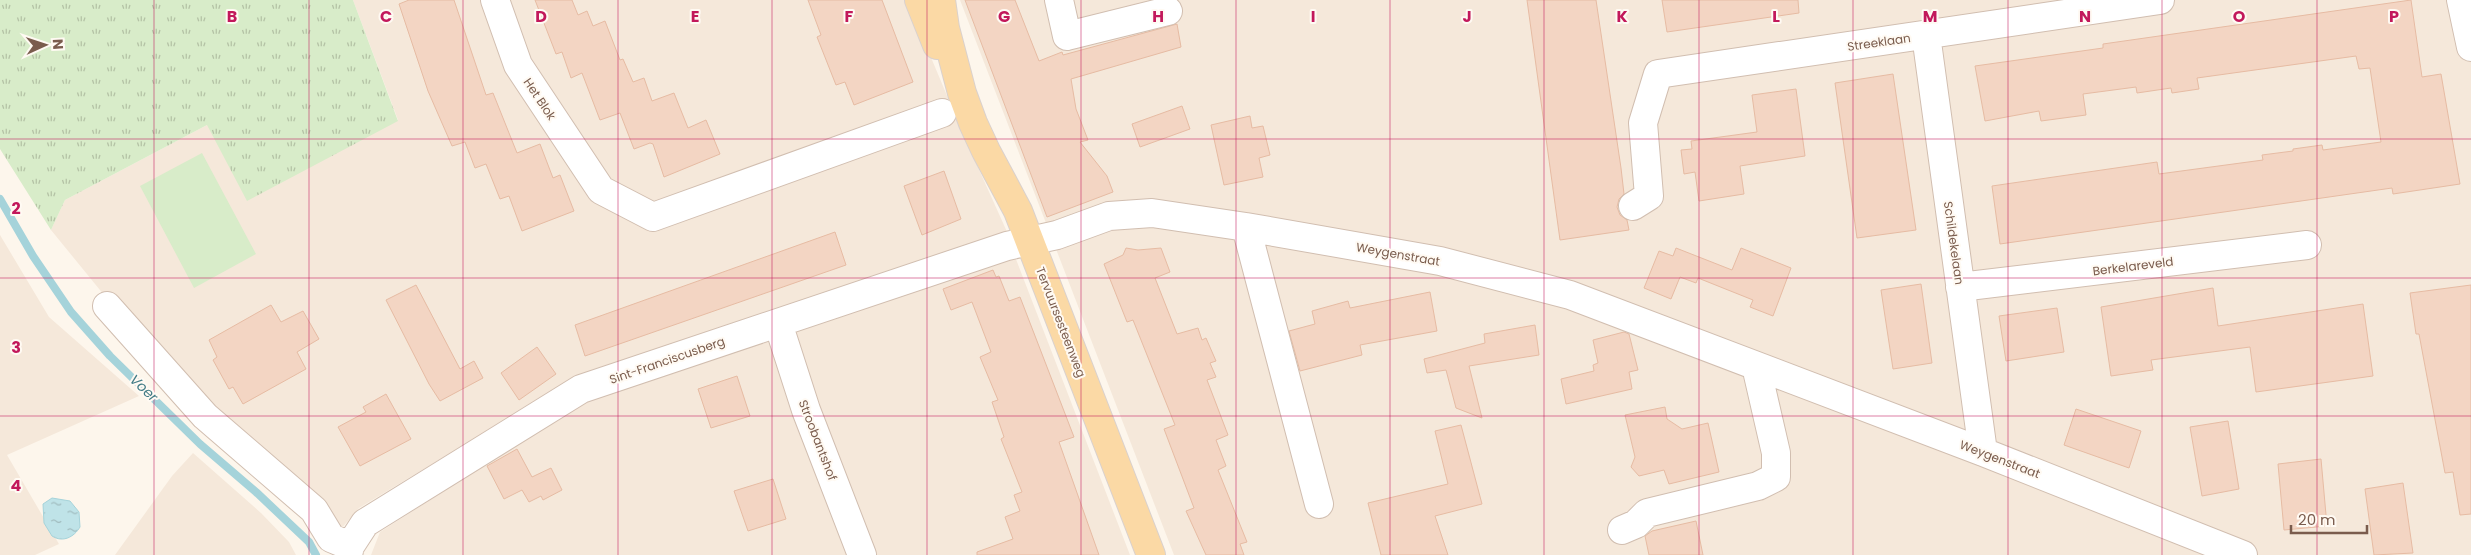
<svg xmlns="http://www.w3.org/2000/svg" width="2471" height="555" font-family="Poppins,sans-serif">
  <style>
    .residential { fill: #f5e8da }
    .grass { fill: #d8ecc9 }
    .park { fill: url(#park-tufts) }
    .water { fill: url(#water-ripples); stroke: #a5d3da }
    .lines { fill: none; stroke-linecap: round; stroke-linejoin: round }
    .stream { stroke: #a5d3da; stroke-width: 8 }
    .building { fill: #f3d5c3; stroke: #e6bba3 }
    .minor-casing { stroke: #d1beb0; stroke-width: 30 }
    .major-casing { stroke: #dad1cd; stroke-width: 30 }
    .minor { stroke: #fff; stroke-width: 28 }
    .major { stroke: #fbd9a5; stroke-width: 28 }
    .grid { fill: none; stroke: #c2185b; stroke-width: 1; stroke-opacity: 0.55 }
    .labels { text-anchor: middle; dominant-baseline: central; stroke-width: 4; stroke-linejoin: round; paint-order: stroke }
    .street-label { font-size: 12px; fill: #7a5c4d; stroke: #fffaf3 }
    .water-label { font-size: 14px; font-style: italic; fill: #437c86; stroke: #fffaf3 }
    .grid-label { font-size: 16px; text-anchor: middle; font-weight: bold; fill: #c2185b; stroke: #fffaf3; stroke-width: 4; stroke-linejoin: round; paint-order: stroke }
  </style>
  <defs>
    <pattern id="park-tufts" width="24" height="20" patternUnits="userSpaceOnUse" patternTransform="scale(1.25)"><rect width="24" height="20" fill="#d8ecc9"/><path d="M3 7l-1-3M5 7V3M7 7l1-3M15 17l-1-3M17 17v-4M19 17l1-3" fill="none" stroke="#b4c2a5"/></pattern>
    <pattern id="water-ripples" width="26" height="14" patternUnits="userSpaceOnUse" patternTransform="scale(1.25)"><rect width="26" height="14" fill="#bfe3e8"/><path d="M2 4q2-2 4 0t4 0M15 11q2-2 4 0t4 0" fill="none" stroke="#a0bbbe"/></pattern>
  </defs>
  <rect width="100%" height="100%" fill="#fdf6ec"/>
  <path class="residential" d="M 353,0 L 907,0 L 963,134 L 1008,234 L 570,381 L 359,508 L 341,529 L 178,374 L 113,306 L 51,230 L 65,200 L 207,125 L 398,120 Z
    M 960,0 L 2471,0 L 2471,555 L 1174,555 Z
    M 0,235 L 49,317 L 139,396 L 7,455 L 59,544 L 35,555 L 0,555 Z
    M 1014,254 L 1130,555 L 371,555 L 380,532 L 584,401 Z
    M 193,453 L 261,513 L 289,542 L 296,555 L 115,555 L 172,476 Z"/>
  <path class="grass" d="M 202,153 L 256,254 L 194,288 L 140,186 Z"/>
  <path class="park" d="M 0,0 L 353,0 L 398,121 L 247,201 L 207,125 L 65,200 L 51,230 L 0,149 Z"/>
  <path class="water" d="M 52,498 L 70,501 L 79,512 L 80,527 C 74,537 63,543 52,536 L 44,523 L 43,504 Z"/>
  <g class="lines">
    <path class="stream" d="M 0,199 L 33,256 L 71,312 L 110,356 L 200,444 L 256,492 L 309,542 L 316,555"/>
  </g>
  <path class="building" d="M 409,0 L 454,0 L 486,95 L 493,93 L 517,153 L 540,144 L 553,178 L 560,175 L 574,211 L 522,231 L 509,196 L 500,199 L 486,164 L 475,168 L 465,142 L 452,146 L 428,91 L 399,4 Z
    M 535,0 L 572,0 L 578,15 L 587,11 L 593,26 L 605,21 L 620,60 L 623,59 L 633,82 L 644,78 L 652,101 L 674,93 L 688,128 L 706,120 L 720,154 L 664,177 L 653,144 L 650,143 L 634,149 L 620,113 L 600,120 L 582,73 L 571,78 L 562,52 L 556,54 Z
    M 808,0 L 882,0 L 913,82 L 854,105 L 845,82 L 836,85 L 817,37 L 821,35 Z
    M 965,0 L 1015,0 L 1039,61 L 1062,52 L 1063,55 L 1177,24 L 1181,47 L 1071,79 L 1076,109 L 1088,140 L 1080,142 L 1107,176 L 1113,192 L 1047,217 Z
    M 1527,0 L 1596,0 L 1621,168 L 1624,194 L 1619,199 L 1617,207 L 1620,215 L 1627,220 L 1629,230 L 1560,240 Z
    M 1662,0 L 1798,0 L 1799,13 L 1667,32 Z
    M 2411,0 L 2422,77 L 2441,74 L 2460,184 L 2393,194 L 2392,188 L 2000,244 L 1992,186 L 2157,162 L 2159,174 L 2263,160 L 2262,155 L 2293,151 L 2293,149 L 2322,145 L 2323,150 L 2381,142 L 2370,68 L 2359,69 L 2356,56 L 2197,78 L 2199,89 L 2172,93 L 2171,88 L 2137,93 L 2136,87 L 2083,94 L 2086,115 L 2041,121 L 2039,111 L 1985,121 L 1975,66 L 2103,48 L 2103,44 Z
    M 1893,74 L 1916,230 L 1857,238 L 1835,83 Z
    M 1796,89 L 1805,156 L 1740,166 L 1744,194 L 1699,201 L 1695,172 L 1684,174 L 1681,150 L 1692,149 L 1691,141 L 1757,132 L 1752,95 Z
    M 1182,106 L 1190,129 L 1140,147 L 1132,124 Z
    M 1250,116 L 1252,128 L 1263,126 L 1270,155 L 1259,158 L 1263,177 L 1224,185 L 1211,125 Z
    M 944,171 L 961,219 L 922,235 L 904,186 Z
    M 835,232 L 846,265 L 585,356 L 575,325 Z
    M 1126,248 L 1138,250 L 1161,248 L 1170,272 L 1155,278 L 1177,334 L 1198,328 L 1202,340 L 1206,338 L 1216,361 L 1210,363 L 1216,377 L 1207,380 L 1228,435 L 1216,440 L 1226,466 L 1218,470 L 1247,542 L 1240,544 L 1244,555 L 1206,555 L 1186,511 L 1194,508 L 1164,429 L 1175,425 L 1133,320 L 1127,322 L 1104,264 L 1123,255 Z
    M 1676,248 L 1732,270 L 1741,248 L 1791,268 L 1773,316 L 1750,307 L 1753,300 L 1698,278 L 1696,283 L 1680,277 L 1671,299 L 1644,288 L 1659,251 L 1673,256 Z
    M 993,270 L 996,277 L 999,276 L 1009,301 L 1020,297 L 1074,437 L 1059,442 L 1099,555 L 977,555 L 977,552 L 1013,539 L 1005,517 L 1020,511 L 1014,495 L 1022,492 L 1001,439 L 1004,437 L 992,402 L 998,400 L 980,357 L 991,352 L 972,302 L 951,310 L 943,289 Z
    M 1921,284 L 1932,363 L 1893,369 L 1881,290 Z
    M 416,285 L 460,369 L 474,361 L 483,378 L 440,401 L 429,384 L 386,300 Z
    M 2471,285 L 2471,514 L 2460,515 L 2453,472 L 2445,473 L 2419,334 L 2416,334 L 2410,293 Z
    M 2213,288 L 2218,326 L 2363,304 L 2373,376 L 2256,392 L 2250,347 L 2151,360 L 2153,370 L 2111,376 L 2101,307 Z
    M 1430,292 L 1437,331 L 1360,345 L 1362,355 L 1300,371 L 1289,331 L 1315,324 L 1312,311 L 1348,301 L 1350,308 Z
    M 271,305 L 281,322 L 303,311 L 319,339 L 297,352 L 306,369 L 243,404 L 233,387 L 229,389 L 213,360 L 217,357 L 209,340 Z
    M 2057,308 L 2064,352 L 2006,361 L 1999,316 Z
    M 1535,325 L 1539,355 L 1469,366 L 1482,418 L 1456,408 L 1446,370 L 1427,373 L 1424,359 L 1485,343 L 1484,334 Z
    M 1624,332 L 1629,334 L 1638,370 L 1629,372 L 1632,389 L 1566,404 L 1561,379 L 1594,371 L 1593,365 L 1598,363 L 1593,340 Z
    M 537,347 L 556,374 L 519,400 L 501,373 Z
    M 737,376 L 750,416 L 711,428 L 698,389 Z
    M 386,394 L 411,439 L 360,466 L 338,427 L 366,412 L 363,407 Z
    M 1665,407 L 1667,419 L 1682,429 L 1708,423 L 1719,472 L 1669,484 L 1664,470 L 1639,476 L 1631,467 L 1635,457 L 1625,415 Z
    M 2076,409 L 2141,431 L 2129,468 L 2064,445 Z
    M 2228,421 L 2239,489 L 2202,496 L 2190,427 Z
    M 1461,425 L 1482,504 L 1435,516 L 1448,555 L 1381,555 L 1368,503 L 1448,484 L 1435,431 Z
    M 517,449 L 532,477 L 551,468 L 562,490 L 543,500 L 541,496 L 529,502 L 522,490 L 504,499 L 487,466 Z
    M 2321,459 L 2327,526 L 2284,530 L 2278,464 Z
    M 773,479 L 786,519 L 748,531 L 734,491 Z
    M 2403,483 L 2413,553 L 2374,555 L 2365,489 Z
    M 1696,521 L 1703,555 L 1649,555 L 1645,536 L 1652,531 Z"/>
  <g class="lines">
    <defs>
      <path id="minor" d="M 495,0 L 518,65 L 601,190 L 653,217 L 942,113
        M 1059,0 L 1067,36 L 1168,11
        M 2461,0 L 2471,47
        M 1926,35 L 1983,452
        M 1633,206 L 1649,196 L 1643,123 L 1658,74 L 2160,0
        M 1246,227 L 1319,504
        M 1960,287 L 2307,245
        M 107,306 L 205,416 L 314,510 L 331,538 L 350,546
        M 778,323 L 806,410 L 862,555
        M 1622,530 L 1636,524 L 1647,513 L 1758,486 L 1776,477 L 1776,453 L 1756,366
        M 348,555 L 350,546 L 365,523 L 581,389 L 1007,246 L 1057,235 L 1109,216 L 1152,213 L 1246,227 L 1440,261 L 1570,295 L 1983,452 L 2243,555"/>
      <path id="major" d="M 919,0 L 937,45
        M 941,0 L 945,28 L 962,93 L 973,123 L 986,151 L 1018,211 L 1151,555"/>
    </defs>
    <use href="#minor" class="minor-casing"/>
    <use href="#major" class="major-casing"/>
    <use href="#minor" class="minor"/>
    <use href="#major" class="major"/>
  </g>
  <path class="grid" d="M 154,0 L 154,555M 309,0 L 309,555M 463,0 L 463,555M 618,0 L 618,555M 772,0 L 772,555M 927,0 L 927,555M 1081,0 L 1081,555M 1236,0 L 1236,555M 1390,0 L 1390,555M 1544,0 L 1544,555M 1699,0 L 1699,555M 1853,0 L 1853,555M 2008,0 L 2008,555M 2162,0 L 2162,555M 2317,0 L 2317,555M 0,139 L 2471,139M 0,278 L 2471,278M 0,416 L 2471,416"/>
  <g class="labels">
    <g class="street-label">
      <text transform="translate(1879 42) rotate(-8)">Streeklaan</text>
      <text transform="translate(540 99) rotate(56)">Het Blok</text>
      <text transform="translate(1954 243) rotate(82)">Schildekelaan</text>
      <text transform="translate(1398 254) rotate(10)">Weygenstraat</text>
      <text transform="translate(2133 266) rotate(-7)">Berkelareveld</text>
      <text transform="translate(1061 322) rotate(69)">Tervuursesteenweg</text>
      <text transform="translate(667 360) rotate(-19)">Sint-Franciscusberg</text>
      <text transform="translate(818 440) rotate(69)">Stroobantshof</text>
      <text transform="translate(2000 459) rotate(21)">Weygenstraat</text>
    </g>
    <g class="water-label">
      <text transform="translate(144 388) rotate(43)">Voer</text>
    </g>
  </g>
  <g class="grid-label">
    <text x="232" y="22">B</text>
    <text x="386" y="22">C</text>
    <text x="541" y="22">D</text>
    <text x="695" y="22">E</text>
    <text x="849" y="22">F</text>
    <text x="1004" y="22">G</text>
    <text x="1158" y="22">H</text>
    <text x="1313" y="22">I</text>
    <text x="1467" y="22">J</text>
    <text x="1622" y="22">K</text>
    <text x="1776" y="22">L</text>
    <text x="1930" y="22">M</text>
    <text x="2085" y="22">N</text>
    <text x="2239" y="22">O</text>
    <text x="2394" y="22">P</text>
    <text x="16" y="214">2</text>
    <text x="16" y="353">3</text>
    <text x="16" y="491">4</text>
  </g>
  <g transform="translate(45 45) rotate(87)" stroke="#fffaf3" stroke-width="4" paint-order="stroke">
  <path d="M0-4L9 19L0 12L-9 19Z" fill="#7a5c4d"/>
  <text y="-8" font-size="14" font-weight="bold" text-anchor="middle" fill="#7a5c4d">N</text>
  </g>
  <path d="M2291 525v8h76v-8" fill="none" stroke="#7a5c4d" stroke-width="2.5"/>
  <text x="2298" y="525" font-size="15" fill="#7a5c4d" stroke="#fffaf3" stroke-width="4" paint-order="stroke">20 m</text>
</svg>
